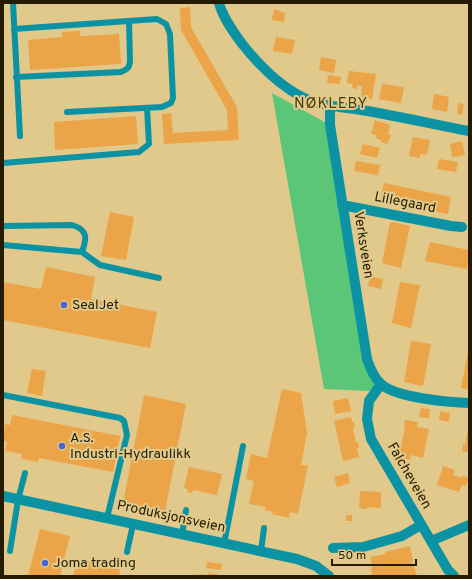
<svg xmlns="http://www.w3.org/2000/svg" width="472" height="579" font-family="Overpass,sans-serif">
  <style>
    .green { fill: #5bc678 }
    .building { fill: #eca448 }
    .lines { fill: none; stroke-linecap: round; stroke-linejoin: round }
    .lane { stroke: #0b93a4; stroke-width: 6 }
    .street { stroke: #0b93a4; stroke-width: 10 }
    .poi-dot { fill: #4962d6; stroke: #e0c98a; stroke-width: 1.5 }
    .labels { text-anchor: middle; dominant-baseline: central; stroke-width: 4; stroke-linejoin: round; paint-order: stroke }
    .street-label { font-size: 14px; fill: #241b02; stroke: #e0c98a }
    .poi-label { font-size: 14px; fill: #241b02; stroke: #e0c98a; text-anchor: start }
    .neighbourhood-label { font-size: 15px; letter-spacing: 1px; fill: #4b3b08; stroke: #e0c98a }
  </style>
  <rect width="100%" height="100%" fill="#e0c98a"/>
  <path class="green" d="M 272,93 L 330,125 L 367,359 L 381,384 L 369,391 L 324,389 Z"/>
  <path class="building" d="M 190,7 L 191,27 L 237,107 L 239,140 L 164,144 L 162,114 L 171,113 L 173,133 L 228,130 L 227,110 L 181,30 L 180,8 Z
    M 274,9 L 285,13 L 284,22 L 272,20 Z
    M 80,31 L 80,36 L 119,34 L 121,64 L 30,70 L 28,40 L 62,37 L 62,32 Z
    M 276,37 L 295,40 L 292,54 L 273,51 Z
    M 321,57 L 336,60 L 334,73 L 319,70 Z
    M 349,71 L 376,74 L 372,99 L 361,97 L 362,86 L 357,85 L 357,89 L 352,88 L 353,84 L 347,83 Z
    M 328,75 L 341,77 L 340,84 L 327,83 Z
    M 382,84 L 404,87 L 401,103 L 379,99 Z
    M 434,94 L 449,97 L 447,112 L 432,109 Z
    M 458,103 L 464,104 L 462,115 L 457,114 Z
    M 136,116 L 138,144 L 55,150 L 54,122 Z
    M 375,120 L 390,125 L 388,134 L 391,135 L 387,144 L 381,142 L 381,140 L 376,138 L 377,135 L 371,134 Z
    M 413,137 L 430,140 L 427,155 L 420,154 L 420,158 L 409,156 Z
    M 462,141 L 465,155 L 452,157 L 450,144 Z
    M 363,144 L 380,148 L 377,158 L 360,154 Z
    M 439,159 L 458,162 L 456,172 L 437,169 Z
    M 356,161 L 380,165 L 378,175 L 354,171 Z
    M 384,183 L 451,197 L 448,214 L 380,200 Z
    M 110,212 L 134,217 L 126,260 L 101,256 Z
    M 393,222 L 410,226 L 401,268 L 382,263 L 390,223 Z
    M 430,242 L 469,250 L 467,269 L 425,261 Z
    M 46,267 L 95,277 L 91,299 L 157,312 L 150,348 L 3,320 L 3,282 L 41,289 Z
    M 370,276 L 383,279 L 381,289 L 368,286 Z
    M 400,282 L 420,285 L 411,328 L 392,323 Z
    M 411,341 L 431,344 L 423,386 L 404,382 Z
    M 468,352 L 469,352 L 469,390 L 461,388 Z
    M 32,369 L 46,371 L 42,396 L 27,393 Z
    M 282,389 L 301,393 L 307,433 L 301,465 L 308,466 L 298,514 L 290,512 L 289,518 L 272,514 L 273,512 L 265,510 L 266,507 L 249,504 L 254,481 L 246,479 L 251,454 L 267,458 Z
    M 144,395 L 186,404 L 165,511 L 123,503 Z
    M 348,398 L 351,411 L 335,414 L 333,401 Z
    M 421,408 L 430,409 L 429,418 L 419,417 Z
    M 440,411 L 450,413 L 449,422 L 439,420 Z
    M 12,415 L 120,436 L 113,472 L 39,458 L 38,462 L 21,459 L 22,454 L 5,451 L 7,442 L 3,441 L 3,436 L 5,424 L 10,425 Z
    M 351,417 L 352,422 L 354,422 L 355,427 L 353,428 L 356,443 L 358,442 L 359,448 L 357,448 L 359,457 L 343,461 L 334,421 Z
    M 405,420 L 418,422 L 417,427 L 429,429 L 423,458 L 411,455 L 410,460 L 397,457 L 399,451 L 400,451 L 405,427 L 404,426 Z
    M 468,429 L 469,429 L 469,452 L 462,451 L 463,444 L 465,445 Z
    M 443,466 L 455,470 L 453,475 L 462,478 L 462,475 L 469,478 L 466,486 L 462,485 L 459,492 L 437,485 Z
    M 189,467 L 222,474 L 217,495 L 193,490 L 192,493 L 187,492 L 188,489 L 184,488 Z
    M 348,473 L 350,483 L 337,487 L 334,477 Z
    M 360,491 L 381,492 L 381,508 L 367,507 L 367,509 L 361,509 L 361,507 L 359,507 Z
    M 346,515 L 352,515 L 352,521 L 346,521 Z
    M 40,529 L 70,536 L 60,576 L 28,576 Z
    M 410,546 L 413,561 L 412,562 L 417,576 L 372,576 L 371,569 L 372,568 L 370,557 L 385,554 L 385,552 Z
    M 78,558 L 104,565 L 105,561 L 111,562 L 110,566 L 120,569 L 119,576 L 73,576 Z
    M 207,562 L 222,564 L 221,570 L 206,568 Z
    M 209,573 L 218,574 L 217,576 L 199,576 L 199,574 L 208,575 Z"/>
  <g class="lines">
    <path class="lane" d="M 13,3 L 20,136
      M 14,29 L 157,19 L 166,24 L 170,34 L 173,98 L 171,103 L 162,107 L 67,112
      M 16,77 L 121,72 C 128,69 130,67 130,60 L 129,21
      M 3,163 L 139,152 L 149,144 L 147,108
      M 3,226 L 72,225 C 88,230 87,238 82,252
      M 3,245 L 82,252 L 100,265 L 159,278
      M 3,395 L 120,418 L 124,421 L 127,435 L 107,518
      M 182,535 L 186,510
      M 224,544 L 243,446
      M 10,551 L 18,500 L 25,473
      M 261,551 L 264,528
      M 127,552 L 133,524"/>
    <path class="street" d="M 219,3 C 223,18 234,33 243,45 C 259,65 279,85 302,97 C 321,106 341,107 361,110 C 397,116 433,124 469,131
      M 330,106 L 330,125 L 367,359 C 370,368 373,376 380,383 C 394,398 448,402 469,403
      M 342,205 L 451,226 L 462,227
      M 381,384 L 369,401 L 367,419 L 371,439 L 448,570 L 454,576
      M 3,496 L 297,559 L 316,566 L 329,576
      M 431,541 L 469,525
      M 333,548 L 363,547 L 402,536 L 421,525"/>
  </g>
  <g class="poi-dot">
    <circle cx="64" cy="305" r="4"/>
    <circle cx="62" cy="446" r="4"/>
    <circle cx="45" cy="563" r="4"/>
  </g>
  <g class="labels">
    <g class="street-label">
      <text transform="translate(405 203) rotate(11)">Lillegaard</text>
      <text transform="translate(363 245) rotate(81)">Verksveien</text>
      <text transform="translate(409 476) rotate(60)">Falcheveien</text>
      <text transform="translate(171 517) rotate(12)">Produksjonsveien</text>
    </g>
    <g class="poi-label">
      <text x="72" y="305">SealJet</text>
      <text x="70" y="438">A.S.<tspan x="70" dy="16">Industri-Hydraulikk</tspan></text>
      <text x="53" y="563">Joma trading</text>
    </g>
    <g class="neighbourhood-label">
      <text x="331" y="104">NØKLEBY</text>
    </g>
  </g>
  <rect width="472" height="579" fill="none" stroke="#241b02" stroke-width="8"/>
  <path d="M332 559v6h84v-6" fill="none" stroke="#241b02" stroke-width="2"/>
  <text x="338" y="559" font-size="12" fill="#241b02" stroke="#e0c98a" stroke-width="3" paint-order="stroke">50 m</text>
</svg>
